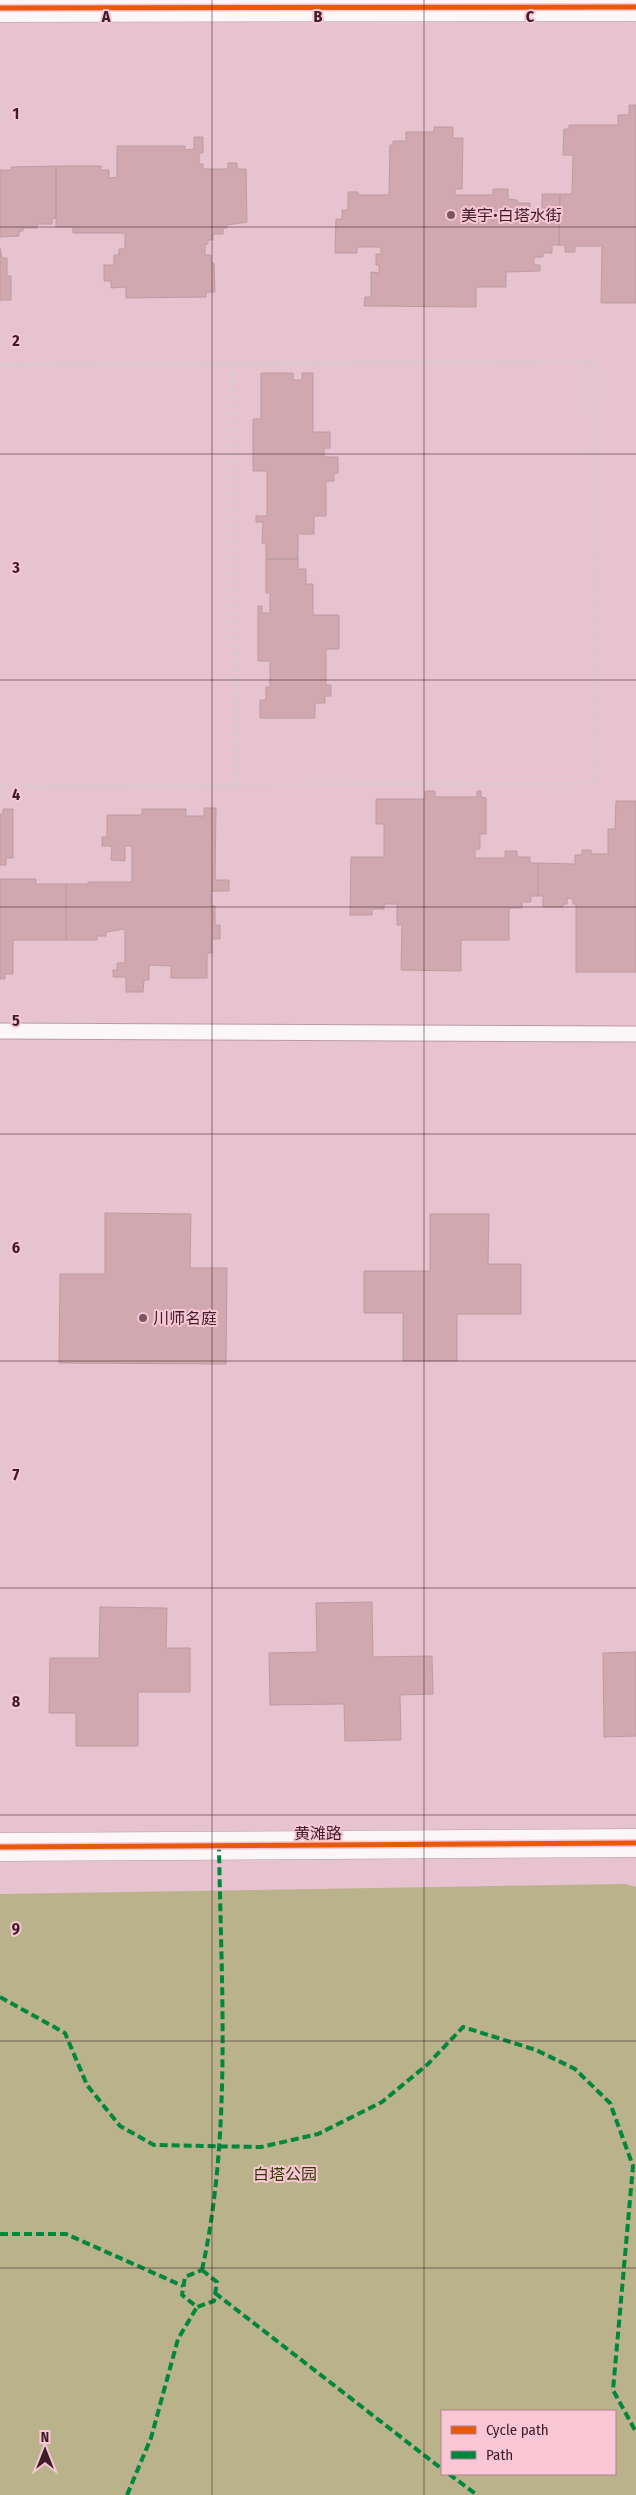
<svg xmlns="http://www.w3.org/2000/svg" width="636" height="2495" font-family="'Fira Sans Condensed','Noto Sans SC',sans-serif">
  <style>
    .green { fill: #bab28a; fill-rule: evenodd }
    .building { fill: #d1a8af; stroke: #bc9ca2 }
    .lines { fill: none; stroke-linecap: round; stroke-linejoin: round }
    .service-casing { stroke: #b99ba5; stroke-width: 17 }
    .tertiary-casing { stroke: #b99ba5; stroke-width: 29 }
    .path { stroke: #d5cbce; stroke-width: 3; stroke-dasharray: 4 4; stroke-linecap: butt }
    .service { stroke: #fbf6f8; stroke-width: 15 }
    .tertiary { stroke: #fbf6f8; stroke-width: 28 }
    .quiet { stroke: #00873e; stroke-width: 4; stroke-dasharray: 8 4; stroke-linecap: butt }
    .cycleway-casing { stroke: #f9c6d6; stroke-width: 8 }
    .cycleway { stroke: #e8590c; stroke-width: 5 }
    .grid { fill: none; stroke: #3c1d28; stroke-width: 1; stroke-opacity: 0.55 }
    .poi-dot { fill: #785762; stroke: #f9c6d6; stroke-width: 2 }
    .labels { text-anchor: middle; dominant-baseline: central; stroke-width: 4; stroke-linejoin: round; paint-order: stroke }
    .poi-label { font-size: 16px; fill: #3c1d28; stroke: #f9c6d6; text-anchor: start }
    .street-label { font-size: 16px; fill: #3c1d28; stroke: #f9c6d6 }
    .park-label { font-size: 16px; fill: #323a01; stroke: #f9c6d6 }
    .grid-label { font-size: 16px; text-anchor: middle; font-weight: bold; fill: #3c1d28; stroke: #f9c6d6; stroke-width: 4; stroke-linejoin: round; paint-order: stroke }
  </style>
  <rect width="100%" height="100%" fill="#e7c3cf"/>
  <path class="green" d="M 625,1884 L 636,1887 L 636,2495 L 0,2495 L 0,1894 ZM 442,2411 L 615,2411 L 615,2474 L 442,2474 Z"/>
  <path class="building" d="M 629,105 L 636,105 L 636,303 L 601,303 L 602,246 L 575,246 L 575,252 L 565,252 L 565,245 L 559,245 L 560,194 L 572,194 L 573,155 L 563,155 L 564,129 L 569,129 L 569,125 L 618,125 L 618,115 L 629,115 Z
    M 434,127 L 453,127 L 453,138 L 463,138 L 462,189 L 455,189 L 455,195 L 493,195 L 493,189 L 508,189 L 508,199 L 517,200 L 517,203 L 530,203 L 530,210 L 542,210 L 542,194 L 560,194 L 559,245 L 552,245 L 552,253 L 543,253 L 543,257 L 534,257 L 534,265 L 540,265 L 540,271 L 506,272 L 506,287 L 476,287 L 476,307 L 364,306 L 365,297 L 371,297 L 371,272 L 379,273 L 379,265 L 376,265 L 376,254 L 381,254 L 381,247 L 357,247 L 357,253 L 335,253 L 336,219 L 342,219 L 342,210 L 348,210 L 348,192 L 358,192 L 358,195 L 389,195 L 390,145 L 393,145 L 393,141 L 406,141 L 406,132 L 434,132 Z
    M 194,137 L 203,137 L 203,153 L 199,153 L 199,164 L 203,164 L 203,169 L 228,169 L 228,163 L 237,163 L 237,169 L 246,169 L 247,222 L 227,225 L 227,228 L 223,228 L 223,234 L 213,234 L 213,240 L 208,240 L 208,244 L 205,244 L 205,255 L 211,255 L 211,263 L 214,263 L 215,292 L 206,292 L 206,297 L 126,298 L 126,287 L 111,288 L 111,281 L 104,281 L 104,265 L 114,265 L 114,255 L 119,255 L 119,249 L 125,249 L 125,233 L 73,233 L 73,227 L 56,227 L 56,166 L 101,166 L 101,170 L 109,170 L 109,178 L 117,177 L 117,146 L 185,146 L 185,150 L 194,149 Z
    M 56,166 L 56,218 L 52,219 L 52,224 L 37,224 L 37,228 L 23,228 L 23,231 L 19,231 L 19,236 L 0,237 L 0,170 L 11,170 L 11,167 Z
    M 0,248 L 2,258 L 7,258 L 7,276 L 11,276 L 11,300 L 0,300 Z
    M 261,373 L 293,373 L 293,380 L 302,380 L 302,373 L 313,373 L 313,432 L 330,432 L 330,448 L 324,448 L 324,457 L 338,457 L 338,473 L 334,473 L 334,481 L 326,481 L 326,516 L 314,516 L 314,534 L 298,534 L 298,559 L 266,559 L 266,543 L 262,543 L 263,522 L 256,522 L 256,516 L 267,516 L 267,471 L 253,471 L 253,419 L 261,419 Z
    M 266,559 L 298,559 L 298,569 L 306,569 L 306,584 L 313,584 L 313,615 L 339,615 L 339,649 L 326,649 L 326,685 L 331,685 L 331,696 L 325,696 L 325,703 L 315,703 L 315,718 L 260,718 L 260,700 L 266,700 L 266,687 L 270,687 L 270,661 L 258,661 L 258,606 L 262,606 L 262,613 L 270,613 L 270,593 L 266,593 Z
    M 425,791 L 435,791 L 435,797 L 477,797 L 477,791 L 481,791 L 481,797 L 486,798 L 486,834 L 480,834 L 480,849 L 475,849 L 475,858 L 505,858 L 505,851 L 517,851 L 517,857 L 530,857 L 530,863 L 538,863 L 538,896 L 531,896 L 531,902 L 522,902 L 522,908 L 509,908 L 509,940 L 461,940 L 461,971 L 401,970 L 402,925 L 397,925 L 397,904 L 384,904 L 384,909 L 372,909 L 372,915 L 350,915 L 351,857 L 384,857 L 384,824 L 376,824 L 376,799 L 425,799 Z
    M 616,801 L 636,801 L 636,972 L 576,972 L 576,904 L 573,904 L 573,899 L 567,898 L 567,904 L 563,904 L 563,907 L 543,907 L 543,896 L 538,896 L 538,863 L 575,864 L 575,855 L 582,855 L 582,850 L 591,850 L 591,854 L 608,854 L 608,829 L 615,829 Z
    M 204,808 L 216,808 L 215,880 L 229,880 L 229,891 L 211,891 L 211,906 L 215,906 L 215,925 L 220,925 L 220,939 L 212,939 L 212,953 L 207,953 L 207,978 L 171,978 L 171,966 L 149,965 L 149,980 L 144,980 L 143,992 L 126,992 L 126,977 L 113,977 L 113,970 L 117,970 L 117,963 L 125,963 L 125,929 L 106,932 L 106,936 L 97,936 L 97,940 L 66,940 L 66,884 L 88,884 L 88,882 L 132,882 L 132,846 L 125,846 L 125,861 L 111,860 L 112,846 L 102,846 L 102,837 L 107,837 L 107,815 L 142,815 L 142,809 L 186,809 L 186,816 L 204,816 Z
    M 3,809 L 13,809 L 13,858 L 6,858 L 6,865 L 0,865 L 0,814 L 3,814 Z
    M 0,879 L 36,879 L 36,884 L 66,884 L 66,940 L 13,940 L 13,974 L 5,974 L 5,979 L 0,979 Z
    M 105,1213 L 191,1214 L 190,1268 L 227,1268 L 226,1364 L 59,1363 L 60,1274 L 105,1274 Z
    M 430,1214 L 489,1214 L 488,1264 L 521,1264 L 521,1314 L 457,1314 L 457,1361 L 403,1361 L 403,1313 L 364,1313 L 364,1271 L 430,1271 Z
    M 372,1602 L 373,1657 L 432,1656 L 433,1694 L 400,1695 L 401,1740 L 345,1741 L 344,1704 L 270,1705 L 269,1653 L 317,1652 L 316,1603 Z
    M 100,1607 L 167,1608 L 166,1648 L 190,1648 L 190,1692 L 138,1692 L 138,1746 L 76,1746 L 76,1713 L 49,1713 L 50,1658 L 99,1658 Z
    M 636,1652 L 636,1736 L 604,1737 L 603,1653 Z"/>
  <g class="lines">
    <defs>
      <path id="service" d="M 0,1031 L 636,1034"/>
      <path id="tertiary" d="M 0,8 L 636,7
        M 0,1847 L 636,1843"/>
    </defs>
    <use href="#service" class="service-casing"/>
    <use href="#tertiary" class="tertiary-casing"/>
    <path class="path" d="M 233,364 L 236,785
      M 0,365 L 592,361 L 595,783 L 0,787"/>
    <use href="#service" class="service"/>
    <use href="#tertiary" class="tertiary"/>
    <path class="quiet" d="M 0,1997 L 65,2033 L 87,2085 L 120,2126 L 154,2145 L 261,2147 L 318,2134 L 382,2102 L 428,2064 L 463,2027 L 536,2050 L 575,2069 L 610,2103 L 633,2166 L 613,2390 L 636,2432
      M 0,2234 L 66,2234 L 183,2286
      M 202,2270 C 232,2134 221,1984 219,1846
      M 202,2270 L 217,2282 L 214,2301 L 197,2307 L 182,2295 L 185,2277 Z
      M 215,2293 L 442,2469
      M 449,2474 L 477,2495
      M 127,2495 L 151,2438 L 178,2339 L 197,2307"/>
    <defs>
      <path id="cycleway" d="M 0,8 L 636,7
        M 0,1847 L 636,1843"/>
    </defs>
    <use href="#cycleway" class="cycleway-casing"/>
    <use href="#cycleway" class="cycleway"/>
  </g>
  <path class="grid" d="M 212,0 L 212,2495M 424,0 L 424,2495M 0,227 L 636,227M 0,454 L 636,454M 0,680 L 636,680M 0,907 L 636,907M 0,1134 L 636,1134M 0,1361 L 636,1361M 0,1588 L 636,1588M 0,1815 L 636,1815M 0,2041 L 636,2041M 0,2268 L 636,2268"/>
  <g class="poi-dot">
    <circle cx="451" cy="215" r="5"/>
    <circle cx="143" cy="1318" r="5"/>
  </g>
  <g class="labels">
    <g class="poi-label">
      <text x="461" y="215">美宇•白塔水街</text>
      <text x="153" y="1318">川师名庭</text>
    </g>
    <g class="street-label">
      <text x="318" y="1833">黄滩路</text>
    </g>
    <g class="park-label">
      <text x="285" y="2174">白塔公园</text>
    </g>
  </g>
  <g class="grid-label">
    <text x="106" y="22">A</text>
    <text x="318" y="22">B</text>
    <text x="530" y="22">C</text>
    <text x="16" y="119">1</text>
    <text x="16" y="346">2</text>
    <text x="16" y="573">3</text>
    <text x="16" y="800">4</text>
    <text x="16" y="1026">5</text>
    <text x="16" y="1253">6</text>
    <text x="16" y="1480">7</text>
    <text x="16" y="1707">8</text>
    <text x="16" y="1934">9</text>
  </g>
  <rect x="441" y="2410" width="175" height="65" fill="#f9c6d6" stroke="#ad8290"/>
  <rect x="451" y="2426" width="25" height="8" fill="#e8590c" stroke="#ad8290"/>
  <text x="486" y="2435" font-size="15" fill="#3c1d28">Cycle path</text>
  <rect x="451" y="2451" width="25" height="8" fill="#00873e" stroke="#ad8290"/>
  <text x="486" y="2460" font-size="15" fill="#3c1d28">Path</text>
  <g transform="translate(45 2450)" stroke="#f9c6d6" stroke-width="4" paint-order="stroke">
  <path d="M0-4L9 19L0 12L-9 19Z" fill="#3c1d28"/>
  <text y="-8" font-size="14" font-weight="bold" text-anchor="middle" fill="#3c1d28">N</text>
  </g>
</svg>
